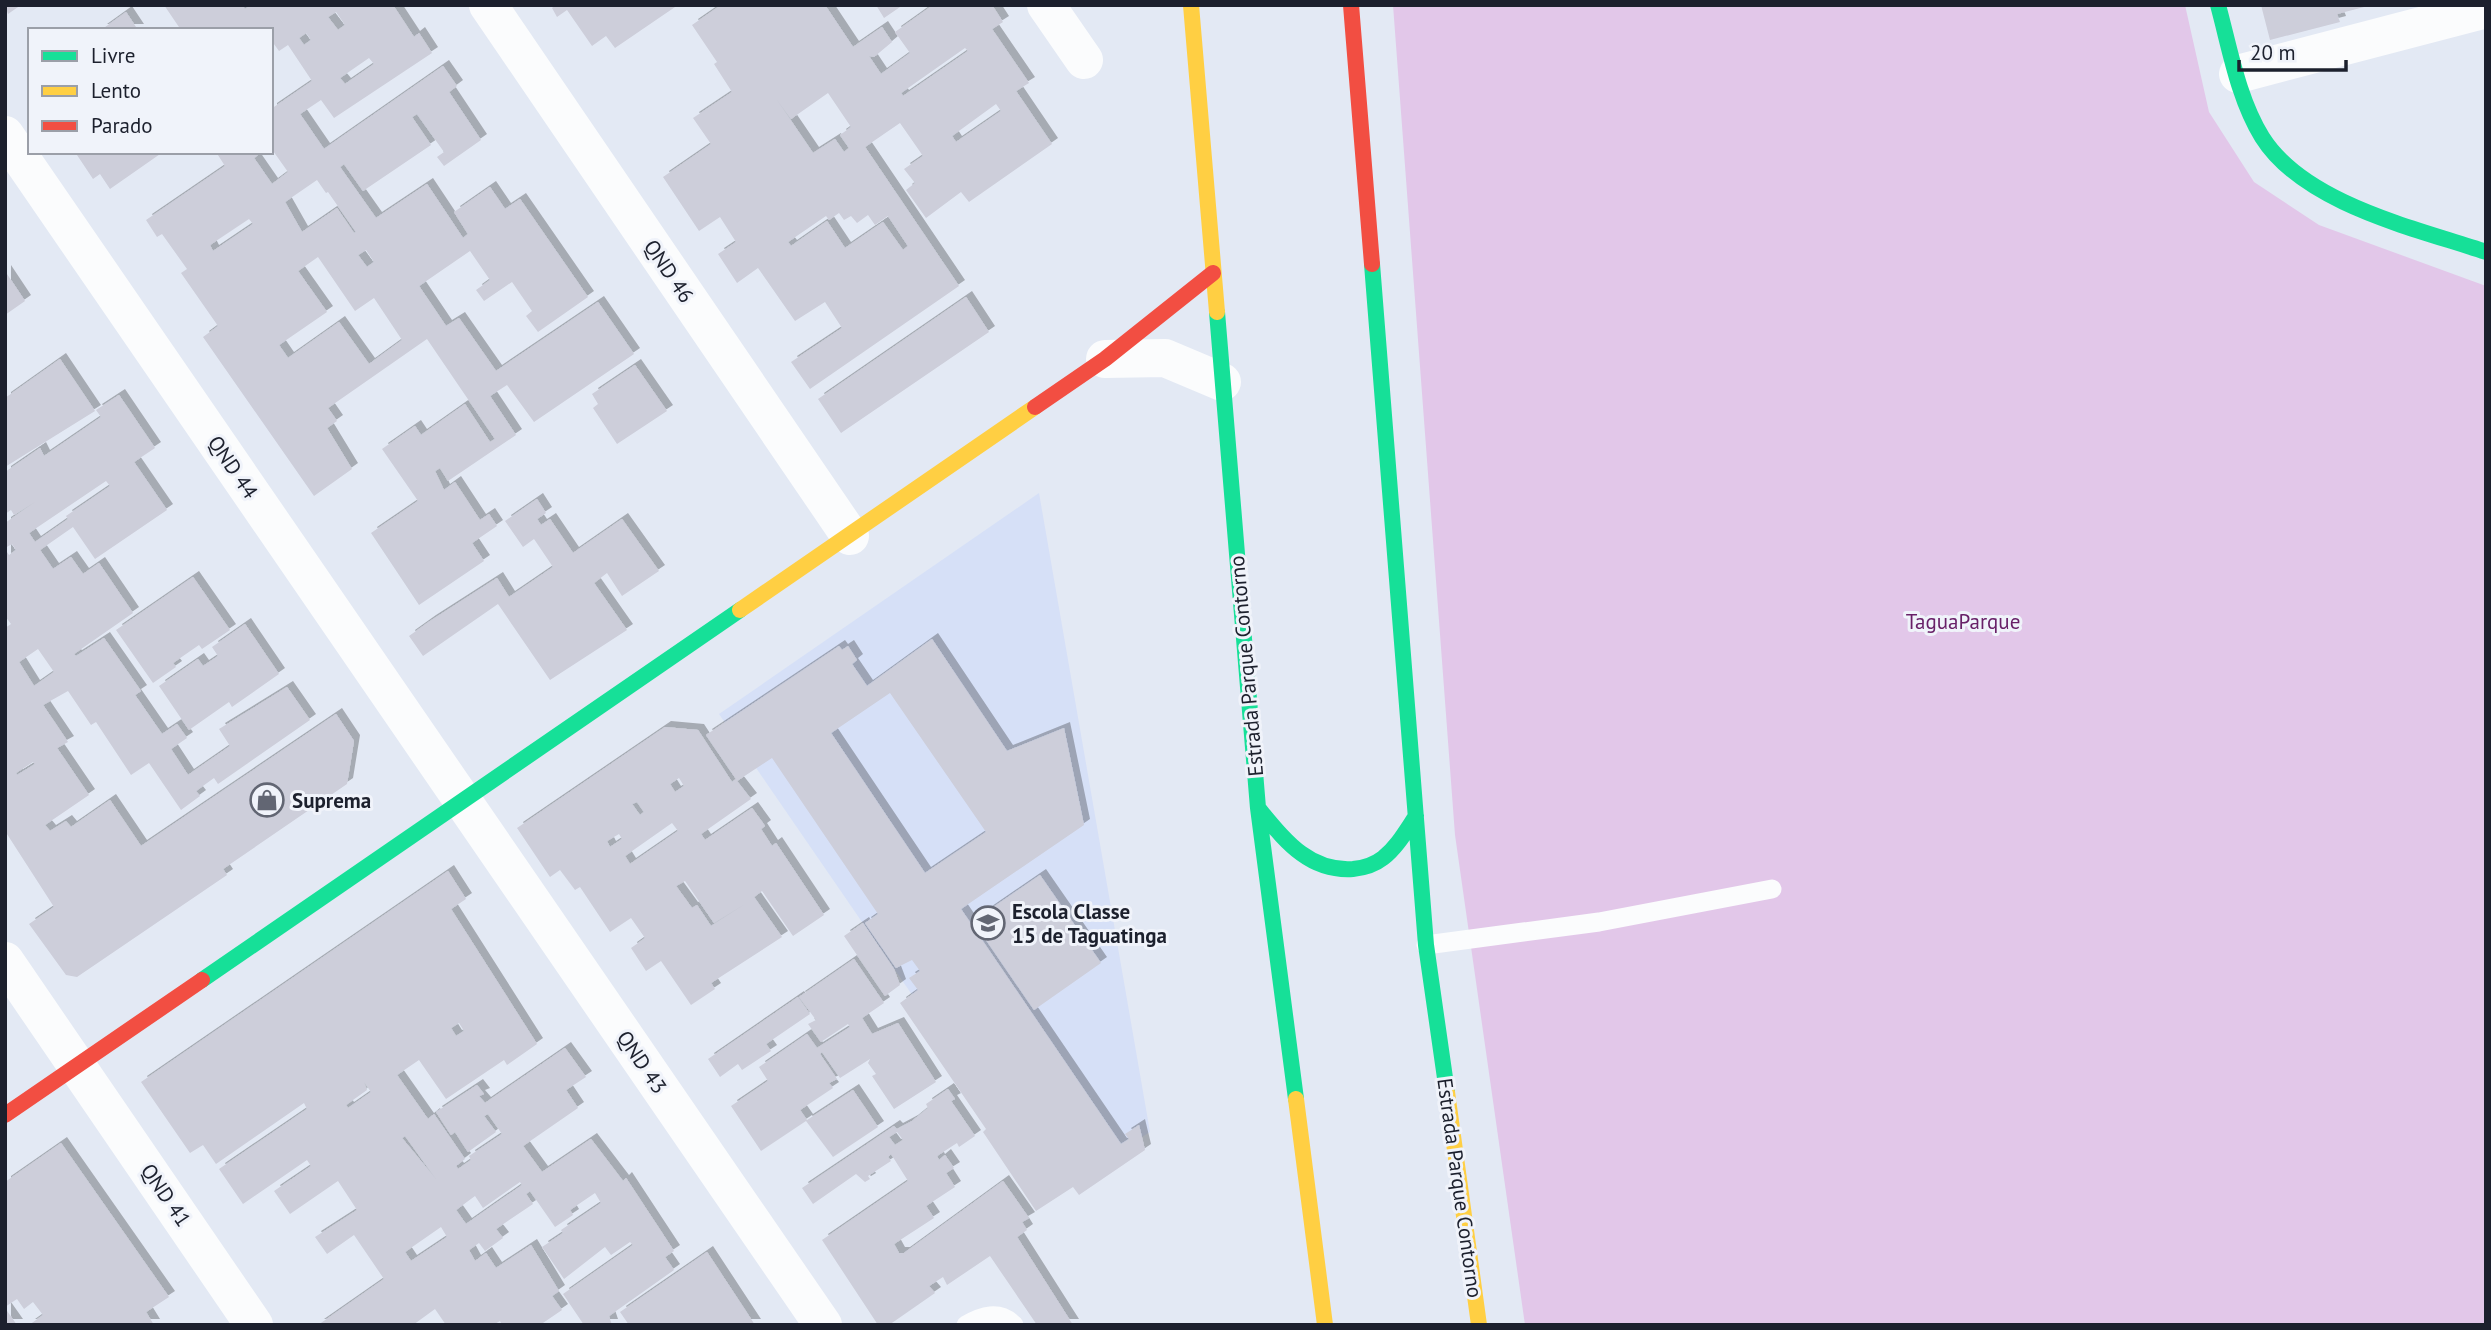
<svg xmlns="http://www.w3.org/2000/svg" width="2491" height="1330" font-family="'PT Sans',sans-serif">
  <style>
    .built { fill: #d6e0f7 }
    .green { fill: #e2c7e9 }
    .building { fill: #cdceda; fill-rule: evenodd; filter: url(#shadow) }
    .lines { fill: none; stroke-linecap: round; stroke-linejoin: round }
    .lane { stroke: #fbfcfd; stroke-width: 19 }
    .street { stroke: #fbfcfd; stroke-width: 38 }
    .fast { stroke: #16e098; stroke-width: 16 }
    .slow { stroke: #ffcf43; stroke-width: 16 }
    .jam { stroke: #f24e42; stroke-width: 16 }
    .labels { text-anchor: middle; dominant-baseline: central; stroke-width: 6; stroke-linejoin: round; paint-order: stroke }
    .street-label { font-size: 21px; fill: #1c202d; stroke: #f0f3fa }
    .park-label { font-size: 21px; fill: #682068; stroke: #f0f3fa }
    .poi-label { font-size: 21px; font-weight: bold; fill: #1c202d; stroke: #f0f3fa; text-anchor: start }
  </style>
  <defs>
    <filter id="shadow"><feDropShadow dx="6" dy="-6" stdDeviation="0" flood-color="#0004"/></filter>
  </defs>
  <rect width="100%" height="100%" fill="#e3e9f4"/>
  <path class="built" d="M 1039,493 L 1150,1132 L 1049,1194 L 719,714 Z"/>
  <path class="green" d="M 1393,5 L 2185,5 L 2209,112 L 2254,182 L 2319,225 L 2486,286 L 2486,1325 L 1525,1325 L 1455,835 Z"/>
  <path class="building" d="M 5,5 L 21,5 L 8,14 Z
    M 164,5 L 242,5 L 245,9 L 251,5 L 393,5 L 414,37 L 419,33 L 432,53 L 334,118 L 321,100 L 300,114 L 324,149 L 443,66 L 457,86 L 449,92 L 481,140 L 444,166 L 437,157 L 444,152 L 417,114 L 412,117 L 431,145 L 363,191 L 344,164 L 340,167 L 376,218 L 427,184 L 463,238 L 468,234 L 454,212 L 490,187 L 505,209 L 520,199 L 588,297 L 538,332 L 526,316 L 532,311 L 512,282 L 484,301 L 476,290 L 490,280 L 470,251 L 419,286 L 446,326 L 459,318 L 496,371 L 598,302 L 634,354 L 534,422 L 507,385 L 490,396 L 516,435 L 448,481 L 440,468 L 435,471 L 444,490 L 455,482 L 480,520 L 489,514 L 497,526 L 472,543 L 484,561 L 419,605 L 371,533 L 418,501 L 382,449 L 415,426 L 421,435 L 465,404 L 490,442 L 495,439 L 427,339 L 328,408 L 337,421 L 327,428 L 352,469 L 314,496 L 203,337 L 218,326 L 181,273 L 187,269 L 162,234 L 157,237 L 146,220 L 225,166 L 216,152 L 262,152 L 254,158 L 272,184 L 288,172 L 271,148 L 271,109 L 312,81 L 288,45 L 279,51 L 271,40 L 271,30 L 181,30 ZM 336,12 L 345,25 L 338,30 L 328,17 ZM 306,33 L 311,40 L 304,45 L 299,38 ZM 369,58 L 374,64 L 345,84 L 340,78 ZM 317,180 L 326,193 L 328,192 L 356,232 L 354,233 L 337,208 L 302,232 L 285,202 ZM 249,219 L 253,224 L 213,251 L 210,245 ZM 366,250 L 374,262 L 367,267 L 358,255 ZM 318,257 L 355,311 L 374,298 L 402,340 L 369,364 L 339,322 L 288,358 L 279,345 L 327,312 L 298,271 Z
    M 555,5 L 678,5 L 615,48 L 606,36 L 592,46 L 567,10 L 557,17 L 552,8 Z
    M 721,5 L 825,5 L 853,47 L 882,27 L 892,42 L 874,57 L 869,56 L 881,74 L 910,53 L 895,32 L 933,5 L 992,5 L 1003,22 L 992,29 L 1029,83 L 1016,91 L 1052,144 L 969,202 L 961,192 L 926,218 L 906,190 L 915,183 L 904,169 L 923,156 L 900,123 L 865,147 L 959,286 L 810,389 L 791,362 L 842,328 L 825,302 L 795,321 L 758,268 L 737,283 L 718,254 L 736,242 L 720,217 L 699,231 L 663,177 L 711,144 L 693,118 L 732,92 L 714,64 L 717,62 L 692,25 ZM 965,48 L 968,51 L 903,96 L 901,93 ZM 828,93 L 851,127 L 840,135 L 849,148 L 844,152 L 835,139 L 813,153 L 777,100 L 791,119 ZM 996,104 L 1001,111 L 956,142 L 952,136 ZM 839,213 L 844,220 L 851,216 L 857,223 L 868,215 L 875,225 L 888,216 L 908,246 L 903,250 L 883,222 L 845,248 L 827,221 L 791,246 L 788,242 L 826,216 L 829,220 Z
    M 876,5 L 903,5 L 884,18 Z
    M 2261,5 L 2368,5 L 2368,6 L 2337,14 L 2340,22 L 2270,40 Z
    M 126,12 L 138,30 L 101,30 Z
    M 75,152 L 163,152 L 110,189 L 100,174 L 93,179 Z
    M 5,271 L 25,301 L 5,315 Z
    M 966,297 L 989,332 L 841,433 L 818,399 Z
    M 60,359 L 95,411 L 5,467 L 5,398 Z
    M 635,365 L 667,411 L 617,444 L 593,408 L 598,404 L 592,394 Z
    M 119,395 L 155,448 L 134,462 L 167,510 L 95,559 L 73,527 L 40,550 L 53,569 L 71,557 L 83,574 L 99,563 L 133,613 L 74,654 L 76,656 L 104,638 L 141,691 L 135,695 L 162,734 L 177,724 L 187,738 L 171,749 L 188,775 L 230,746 L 219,729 L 287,687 L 310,720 L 218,784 L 214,778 L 196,791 L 200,796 L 181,810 L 149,763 L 131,775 L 96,722 L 91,725 L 68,691 L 43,705 L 68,742 L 57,748 L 89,795 L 45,825 L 50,831 L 66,821 L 71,827 L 110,800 L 141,846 L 336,714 L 354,741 L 347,784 L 223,869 L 227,875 L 77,977 L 66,975 L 29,924 L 54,907 L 5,831 L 5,628 L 11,624 L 5,616 L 5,549 L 9,555 L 16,550 L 12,544 L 5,548 L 5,523 L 35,502 L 14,515 L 11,510 L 5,514 L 5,472 L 40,448 L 44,456 L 101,417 L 96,410 ZM 106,481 L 110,486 L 66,516 L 68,519 L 35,542 L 29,533 ZM 38,649 L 54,672 L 34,686 L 19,662 ZM 33,762 L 35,764 L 17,775 L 16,773 Z
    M 537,499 L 546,513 L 537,519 L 541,525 L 550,519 L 573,553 L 622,519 L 659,571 L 622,596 L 607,573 L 594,583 L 627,630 L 550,680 L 498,604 L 423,656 L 409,636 L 430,621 L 497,578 L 509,597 L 553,567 L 534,539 L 523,547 L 505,521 Z
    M 193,577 L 230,630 L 202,649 L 199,645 L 173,663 L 176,667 L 153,683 L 116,630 Z
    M 245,624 L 279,674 L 232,707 L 229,702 L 189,730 L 159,686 L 198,659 L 203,666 L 218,656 L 212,647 Z
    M 932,639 L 1007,751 L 1064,728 L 1084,825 L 961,909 L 1121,1144 L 1129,1139 L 1125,1134 L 1139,1125 L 1145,1150 L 1079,1195 L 1073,1187 L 1036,1211 L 983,1132 L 986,1129 L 900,1003 L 918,990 L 909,978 L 920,971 L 912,960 L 896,968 L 865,923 L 878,914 L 772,758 L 737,781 L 751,799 L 701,834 L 705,840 L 752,808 L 765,826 L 761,829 L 772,846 L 776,843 L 824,915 L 793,936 L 762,891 L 754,897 L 782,937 L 711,983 L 715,989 L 691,1005 L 661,961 L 646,971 L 631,948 L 645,938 L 631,918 L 610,932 L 580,887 L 575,890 L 560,870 L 550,877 L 517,828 L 665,727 L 698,730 L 732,782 L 736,779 L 706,735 L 839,646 L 842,650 L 848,646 L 857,660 L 852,664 L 867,686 ZM 890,693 L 986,832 L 925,873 L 831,733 ZM 679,778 L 684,786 L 675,792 L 670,784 ZM 637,802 L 644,812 L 640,815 L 632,804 ZM 672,823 L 678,831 L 630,864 L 625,856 ZM 619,834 L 622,839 L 610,847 L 607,841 ZM 685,881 L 714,923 L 745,904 L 711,926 L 697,905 L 692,908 L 676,886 Z
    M 448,871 L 466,899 L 451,909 L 537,1044 L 507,1065 L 504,1060 L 446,1099 L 419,1060 L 397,1075 L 428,1119 L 434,1114 L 465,1159 L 456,1166 L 458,1169 L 471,1160 L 469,1156 L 502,1134 L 488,1114 L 484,1116 L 496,1132 L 468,1152 L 455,1132 L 451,1135 L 436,1112 L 477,1085 L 484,1094 L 479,1096 L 485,1103 L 565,1048 L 586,1077 L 566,1090 L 578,1108 L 523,1146 L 542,1172 L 591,1139 L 623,1181 L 626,1178 L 674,1251 L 665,1257 L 674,1270 L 609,1316 L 612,1325 L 584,1325 L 563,1294 L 633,1245 L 630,1242 L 611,1255 L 605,1247 L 564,1279 L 542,1247 L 563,1233 L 561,1230 L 601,1203 L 595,1193 L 570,1210 L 573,1215 L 555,1227 L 530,1191 L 526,1194 L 533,1204 L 496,1229 L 503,1238 L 485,1251 L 479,1243 L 469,1250 L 475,1261 L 486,1253 L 496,1268 L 531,1245 L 559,1291 L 552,1296 L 562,1310 L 540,1325 L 502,1325 L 500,1321 L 493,1325 L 446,1325 L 435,1309 L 413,1325 L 318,1325 L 384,1279 L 354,1235 L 327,1254 L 315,1237 L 357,1210 L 338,1181 L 290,1214 L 274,1191 L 311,1166 L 307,1160 L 243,1204 L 219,1169 L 307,1109 L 304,1103 L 216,1164 L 203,1145 L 190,1153 L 141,1082 ZM 459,1023 L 464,1031 L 456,1036 L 451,1028 ZM 364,1082 L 371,1092 L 348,1108 L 346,1105 L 367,1090 ZM 405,1136 L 436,1179 L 402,1138 ZM 520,1182 L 522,1185 L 466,1224 L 456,1210 L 475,1196 L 483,1208 ZM 441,1227 L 447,1237 L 411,1261 L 405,1252 Z
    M 1040,875 L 1101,963 L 1034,1010 L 973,921 Z
    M 863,923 L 894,969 L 900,985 L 885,996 L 844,936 Z
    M 854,959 L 884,1003 L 862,1018 L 872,1034 L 898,1023 L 936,1082 L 894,1109 L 872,1076 L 876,1074 L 868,1063 L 870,1059 L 840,1078 L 822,1052 L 820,1054 L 837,1079 L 829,1083 L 833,1088 L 800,1110 L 807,1120 L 853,1090 L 878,1127 L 833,1157 L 806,1121 L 761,1151 L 731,1106 L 768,1081 L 759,1067 L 807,1034 L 817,1048 L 850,1027 L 848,1024 L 821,1042 L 808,1024 L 816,1020 L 799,997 Z
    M 798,997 L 810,1014 L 766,1044 L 771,1051 L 742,1070 L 738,1064 L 720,1077 L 708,1059 Z
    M 948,1089 L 955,1099 L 951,1101 L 975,1136 L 959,1147 L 957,1143 L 937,1156 L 939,1160 L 945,1155 L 954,1168 L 946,1173 L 955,1187 L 926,1206 L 934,1218 L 894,1244 L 899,1253 L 904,1253 L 1003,1181 L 1029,1218 L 1022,1222 L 1027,1230 L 1017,1237 L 1073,1325 L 1037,1325 L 990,1256 L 947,1285 L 943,1277 L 929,1286 L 935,1293 L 889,1325 L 878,1325 L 822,1240 L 908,1181 L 891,1154 L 888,1157 L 891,1161 L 868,1176 L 870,1179 L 865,1182 L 856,1174 L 813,1204 L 802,1188 L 894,1126 L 897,1129 L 912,1121 L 928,1108 L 926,1104 ZM 897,1132 L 903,1140 L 895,1145 L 889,1137 Z
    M 61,1143 L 169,1297 L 146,1312 L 154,1325 L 29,1325 L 43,1315 L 33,1302 L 24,1309 L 17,1299 L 5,1307 L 5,1182 Z
    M 707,1252 L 755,1325 L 629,1325 L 620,1312 Z
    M 5,1308 L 17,1325 L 5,1325 Z"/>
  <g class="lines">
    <path class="lane" d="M 1426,945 L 1599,922 L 1772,889
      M 966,1325 C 982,1316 999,1310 1014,1325"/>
    <path class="street" d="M 488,5 L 850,536
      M 1046,5 L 1084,60
      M 2238,74 L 2486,9
      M 5,135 L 823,1325
      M 1105,359 L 1165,358 L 1222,382
      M 5,961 L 254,1325"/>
    <path class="fast" d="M 2218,5 C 2230,49 2238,98 2262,137 C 2304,204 2415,228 2486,252
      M 1372,264 L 1426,945 L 1447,1092
      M 1217,312 L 1258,808 L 1296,1099
      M 1258,808 C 1284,839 1308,872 1353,869 C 1364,868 1374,865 1383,858 C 1397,847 1406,831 1416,816
      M 202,980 L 740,610"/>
    <path class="slow" d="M 1191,5 L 1217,312
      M 740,610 L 1035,407
      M 1447,1092 L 1479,1325
      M 1296,1099 L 1325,1325"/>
    <path class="jam" d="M 1351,5 L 1372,264
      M 1035,407 L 1105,359 L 1213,273
      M 5,1115 L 202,980"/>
  </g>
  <defs>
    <symbol id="shop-ring" viewBox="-11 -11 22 22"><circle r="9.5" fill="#f0f3fa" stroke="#626673" stroke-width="1.5"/><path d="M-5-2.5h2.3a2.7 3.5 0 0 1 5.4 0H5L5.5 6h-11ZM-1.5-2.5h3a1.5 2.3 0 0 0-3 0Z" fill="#626673"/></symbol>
    <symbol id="school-ring" viewBox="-11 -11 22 22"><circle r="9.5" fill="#f0f3fa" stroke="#626673" stroke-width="1.5"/><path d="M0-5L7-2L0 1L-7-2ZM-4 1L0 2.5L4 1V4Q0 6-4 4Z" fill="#626673"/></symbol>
  </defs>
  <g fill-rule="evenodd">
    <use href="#shop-ring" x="248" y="781" width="38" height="38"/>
    <use href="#school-ring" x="969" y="904" width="38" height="38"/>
  </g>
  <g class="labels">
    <g class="street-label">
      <text transform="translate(669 271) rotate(56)">QND 46</text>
      <text transform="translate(233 467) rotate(56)">QND 44</text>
      <text transform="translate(1246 666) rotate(-95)">Estrada Parque Contorno</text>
      <text transform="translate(642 1062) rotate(56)">QND 43</text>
      <text transform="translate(1460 1188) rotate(82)">Estrada Parque Contorno</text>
      <text transform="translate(166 1195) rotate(56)">QND 41</text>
    </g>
    <g class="park-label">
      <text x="1963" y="621">TaguaParque</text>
    </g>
    <g class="poi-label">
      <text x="292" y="800">Suprema</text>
      <text x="1012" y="911">Escola Classe<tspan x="1012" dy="24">15 de Taguatinga</tspan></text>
    </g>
  </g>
  <rect width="2491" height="1330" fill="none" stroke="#1c202d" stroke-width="14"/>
  <rect x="28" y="28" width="245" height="126" fill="#f0f3fa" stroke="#9b9fa8" stroke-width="2"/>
  <rect x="42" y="51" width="35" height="10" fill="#16e098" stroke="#9b9fa8" stroke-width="2"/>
  <text x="91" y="63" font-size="21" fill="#1c202d">Livre</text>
  <rect x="42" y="86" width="35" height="10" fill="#ffcf43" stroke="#9b9fa8" stroke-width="2"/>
  <text x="91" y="98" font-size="21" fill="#1c202d">Lento</text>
  <rect x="42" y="121" width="35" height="10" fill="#f24e42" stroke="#9b9fa8" stroke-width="2"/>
  <text x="91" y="133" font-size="21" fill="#1c202d">Parado</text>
  <path d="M2239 60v10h107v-10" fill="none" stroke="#1c202d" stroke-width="3.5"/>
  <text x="2250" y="60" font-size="21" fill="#1c202d" stroke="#f0f3fa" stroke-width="5" paint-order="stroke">20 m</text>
</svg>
